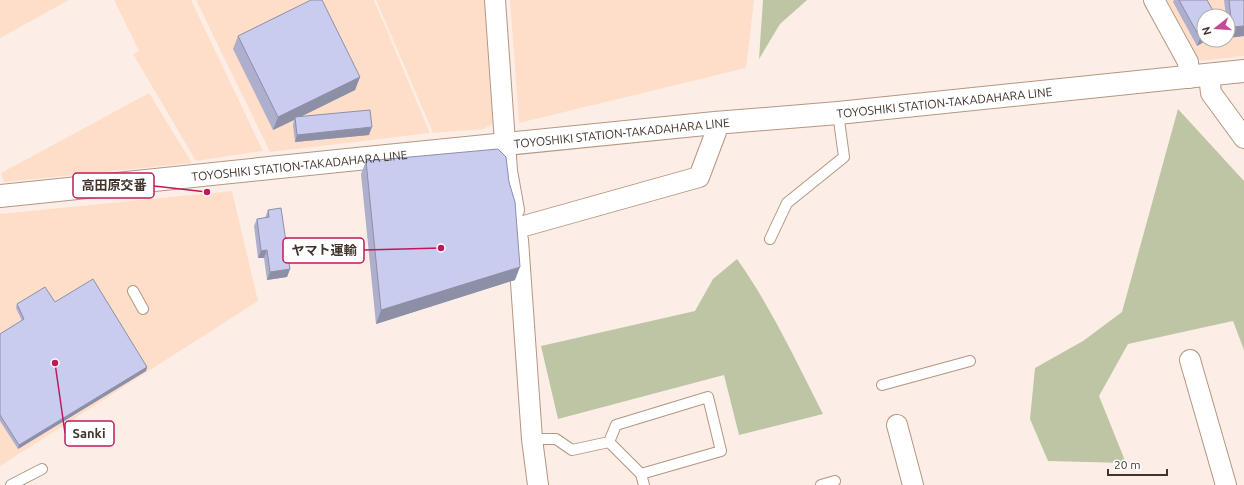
<svg xmlns="http://www.w3.org/2000/svg" width="1244" height="485" font-family="Ubuntu,'Noto Sans JP',sans-serif">
  <style>
    .built { fill: #ffdec9; fill-rule: evenodd }
    .green { fill: #bec5a4 }
    .lines { fill: none; stroke-linecap: round; stroke-linejoin: round }
    .lane-casing { stroke: #b59681; stroke-width: 12 }
    .street-casing { stroke: #b59681; stroke-width: 22 }
    .secondary-casing { stroke: #b59681; stroke-width: 24 }
    .lane { stroke: #fff; stroke-width: 10 }
    .street { stroke: #fff; stroke-width: 20 }
    .secondary { stroke: #fff; stroke-width: 22 }
    .wall { fill: #adafcd }
    .shaded-wall { fill: #8d8fa7 }
    .building { fill: #c9ccee; stroke: #8d8fa7 }
    .labels { text-anchor: middle; dominant-baseline: central; stroke-width: 3; stroke-linejoin: round; paint-order: stroke }
    .street-label { font-size: 12px; fill: #41342c; stroke: #fff }
    .leader { fill: none; stroke: #c2185b; stroke-width: 1.5 }
    .callout-dot { fill: #c2185b; stroke: #fff; stroke-width: 1.5 }
    .callout { fill: #fff; stroke: #c2185b; stroke-width: 1.5 }
    .callout-label { font-size: 13px; text-anchor: middle; font-weight: bold; fill: #41342c }
  </style>
  <rect width="100%" height="100%" fill="#fceee6"/>
  <path class="built" d="M 0,0 L 69,0 L 0,38 Z
    M 114,0 L 191,0 L 263,151 L 196,161 L 133,54 L 139,51 Z
    M 196,0 L 374,0 L 430,133 L 270,152 Z
    M 376,0 L 489,0 L 498,120 L 484,129 L 433,133 Z
    M 510,0 L 754,0 L 746,68 L 519,123 Z
    M 1167,0 L 1244,0 L 1244,56 L 1200,61 ZM 1204,16 L 1228,16 L 1228,40 L 1204,40 Z
    M 149,93 L 192,163 L 4,182 L 1,173 Z
    M 232,191 L 258,301 L 0,466 L 0,214 Z"/>
  <path class="green" d="M 763,0 L 807,0 L 780,24 L 759,59 Z
    M 1178,109 L 1244,181 L 1244,350 L 1233,321 L 1128,344 L 1099,396 L 1126,463 L 1048,461 L 1030,419 L 1035,368 L 1083,341 L 1122,312 Z
    M 737,259 C 771,307 796,361 823,414 L 739,435 L 724,375 L 558,419 L 541,346 L 695,311 L 713,279 Z"/>
  <g class="lines">
    <defs>
      <path id="lane" d="M 770,239 L 787,203 L 844,157 L 838,113
        M 133,291 L 143,309
        M 882,385 L 970,361
        M 532,439 L 556,439 L 572,450 L 609,442 L 616,425 L 708,397 L 721,451 L 641,474 L 609,442
        M 641,474 L 644,485
        M 11,485 L 42,469
        M 821,485 L 835,481"/>
      <path id="street" d="M 495,0 L 507,171 L 514,210
        M 1154,0 L 1188,62 L 1189,78
        M 1209,75 L 1211,93 L 1244,138
        M 517,228 L 699,177 L 716,132 L 715,123
        M 518,240 L 532,439 L 538,485
        M 1190,360 L 1226,485
        M 897,425 L 913,485"/>
      <g id="secondary">
        <path id="s1" d="M 0,196 L 357,159 L 715,123 L 838,113 L 1244,71"/>
      </g>
    </defs>
    <use href="#lane" class="lane-casing"/>
    <use href="#street" class="street-casing"/>
    <use href="#secondary" class="secondary-casing"/>
    <use href="#lane" class="lane"/>
    <use href="#street" class="street"/>
    <use href="#secondary" class="secondary"/>
  </g>
  <path class="wall" d="M 1174,0 L 1207,0 L 1204,40 L 1207,40 L 1197,46 L 1173,2 Z
    M 1224,0 L 1244,0 L 1244,36 L 1228,38 L 1228,16 L 1226,16 Z
    M 238,36 L 360,77 L 355,90 L 300,117 L 369,135 L 295,142 L 293,125 L 294,120 L 273,130 L 233,49 Z
    M 366,161 L 515,280 L 376,324 L 361,174 Z
    M 268,210 L 290,269 L 287,277 L 267,280 L 264,258 L 258,258 L 254,226 L 257,219 L 265,218 Z
    M 55,302 L 147,367 L 146,371 L 18,449 L 0,421 L 0,334 L 22,321 L 16,308 L 17,304 Z"/>
  <path class="shaded-wall" d="M 1244,26 L 1244,36 L 1228,38 L 1232,27 Z
    M 1204,36 L 1204,40 L 1207,40 L 1197,46 L 1200,38 Z
    M 360,77 L 355,90 L 296,119 L 295,117 L 294,120 L 273,130 L 278,117 Z
    M 372,127 L 369,135 L 295,142 L 297,135 Z
    M 267,250 L 264,258 L 258,258 L 261,251 Z
    M 520,267 L 515,280 L 376,324 L 381,310 Z
    M 290,269 L 287,277 L 267,280 L 270,272 Z
    M 147,367 L 146,371 L 18,449 L 19,445 Z"/>
  <path class="building" d="M 311,0 L 322,0 L 360,77 L 278,117 L 238,36 Z
    M 1179,0 L 1207,0 L 1216,16 L 1204,16 L 1204,36 L 1200,38 Z
    M 1229,0 L 1244,0 L 1244,26 L 1232,27 Z
    M 370,110 L 372,127 L 297,135 L 295,117 Z
    M 498,149 L 506,157 L 509,182 L 515,202 L 520,267 L 381,310 L 366,161 Z
    M 281,208 L 290,269 L 270,272 L 267,250 L 261,251 L 257,219 L 269,217 L 268,210 Z
    M 93,279 L 147,367 L 19,445 L 0,415 L 0,334 L 24,319 L 17,304 L 45,287 L 55,302 Z"/>
  <g class="labels">
    <g class="street-label">
      <text stroke="none"><textPath href="#s1" startOffset="949">TOYOSHIKI STATION-TAKADAHARA LINE</textPath></text>
      <text stroke="none"><textPath href="#s1" startOffset="625">TOYOSHIKI STATION-TAKADAHARA LINE</textPath></text>
      <text stroke="none"><textPath href="#s1" startOffset="301">TOYOSHIKI STATION-TAKADAHARA LINE</textPath></text>
    </g>
  </g>
  <path class="leader" d="M207 192L154 186M441 248L364 250M55 363L65 433"/>
  <g class="callout-dot">
    <circle cx="207" cy="192" r="4"/>
    <circle cx="441" cy="248" r="4"/>
    <circle cx="55" cy="363" r="4"/>
  </g>
  <g class="callout">
    <rect x="73" y="173" width="81" height="25" rx="4"/>
    <rect x="283" y="238" width="81" height="25" rx="4"/>
    <rect x="65" y="421" width="49" height="25" rx="4"/>
  </g>
  <g class="callout-label">
    <text x="114" y="190">高田原交番</text>
    <text x="324" y="255">ヤマト運輸</text>
    <text x="89" y="438">Sanki</text>
  </g>
  <g transform="translate(1216 28) rotate(253)"><circle r="19" fill="#ffffff" stroke="#b3aeab"/>
  <path d="M0-3L7 15L0 10L-7 15Z" fill="#c64996"/>
  <text y="-6" font-size="11" font-weight="bold" text-anchor="middle" fill="#41342c">N</text>
  </g>
  <path d="M1108 469v6h59v-6" fill="none" stroke="#41342c" stroke-width="2"/>
  <text x="1114" y="469" font-size="12" fill="#41342c" stroke="#ffffff" stroke-width="3" paint-order="stroke">20 m</text>
</svg>
